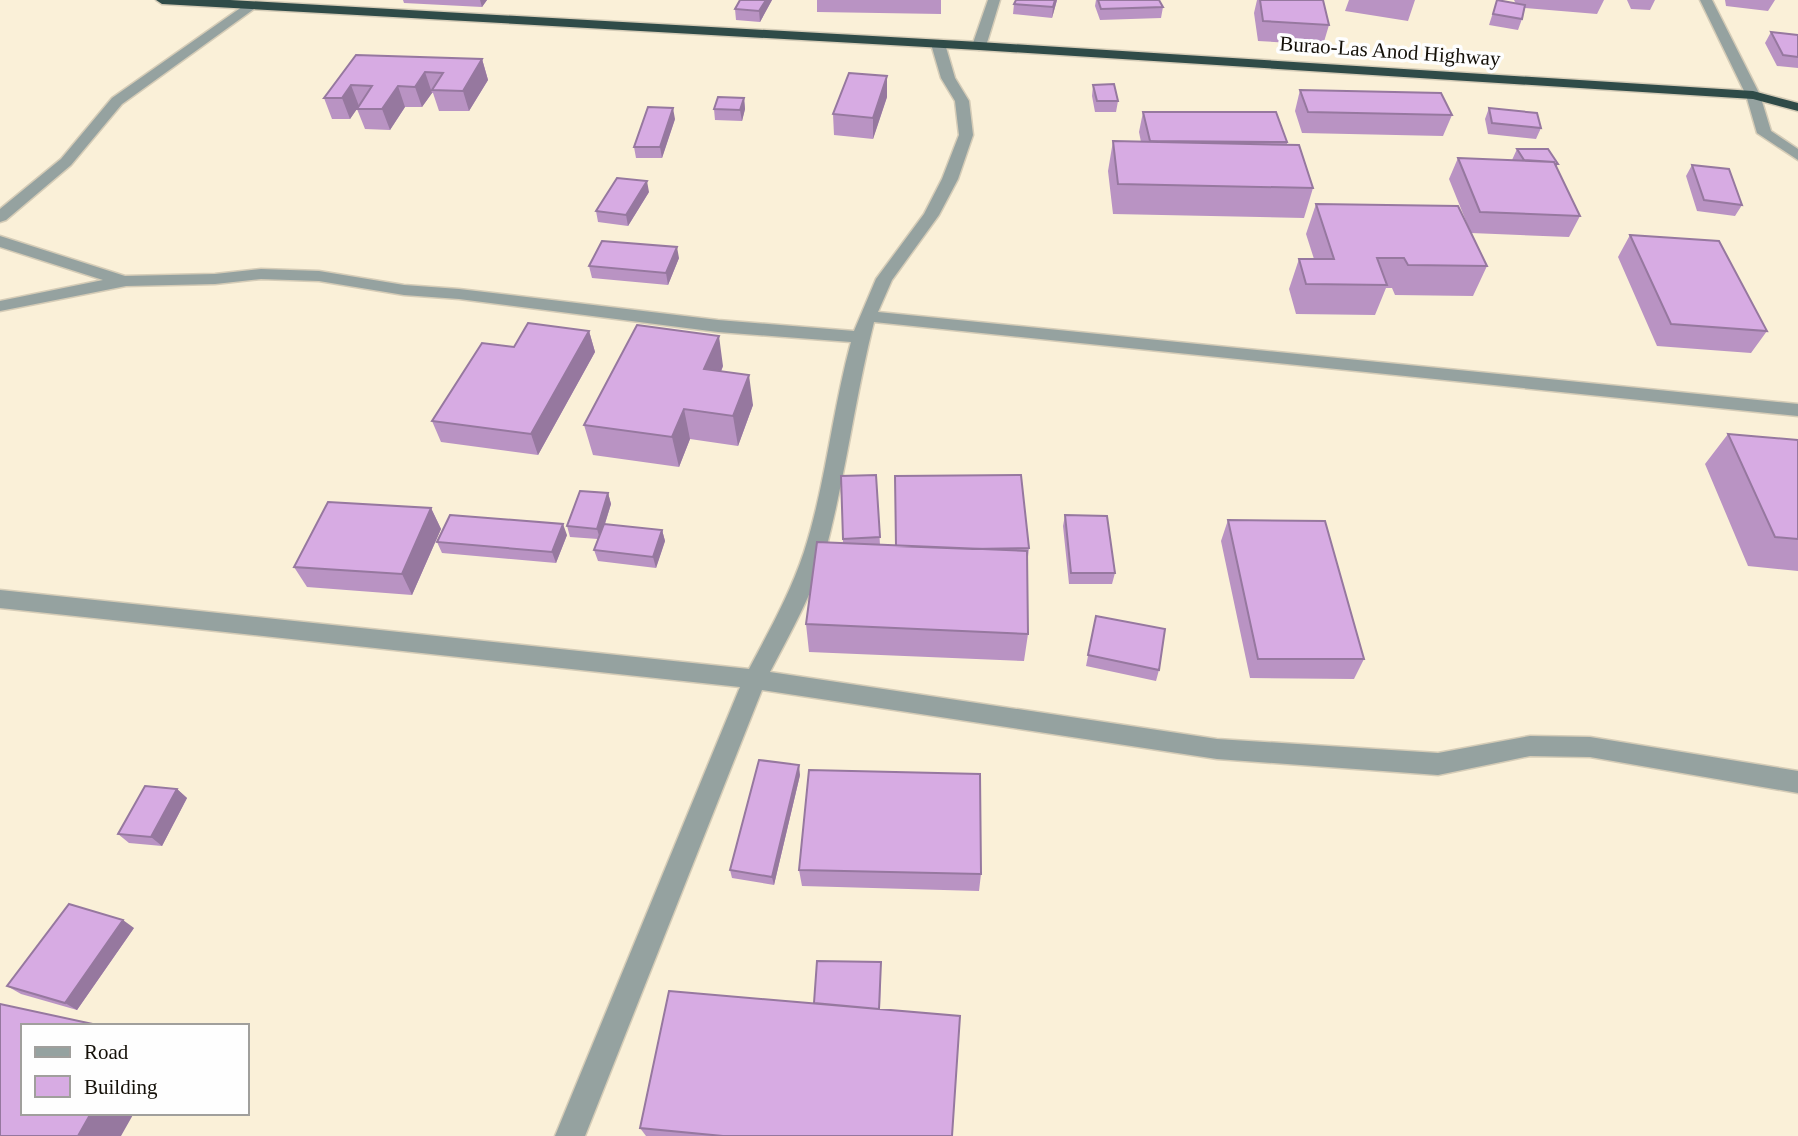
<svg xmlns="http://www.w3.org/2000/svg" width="1798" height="1136" font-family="'Times New Roman',serif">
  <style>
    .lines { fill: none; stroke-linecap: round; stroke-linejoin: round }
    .street-casing { stroke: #d5ccb7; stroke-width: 3 }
    .highway-casing { stroke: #d5ccb7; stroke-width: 3 }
    .street { fill: #95a2a0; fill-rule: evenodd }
    .highway { fill: #2f4b48; fill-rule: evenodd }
    .wall { fill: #b993c3 }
    .shaded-wall { fill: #96789f }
    .building { fill: #d7abe3; stroke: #96789f; stroke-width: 2 }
    .labels { text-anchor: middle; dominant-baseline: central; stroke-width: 7; stroke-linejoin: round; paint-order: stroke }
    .far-street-label { font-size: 21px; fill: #141008; stroke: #fefefe }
  </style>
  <rect width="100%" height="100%" fill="#faf0d8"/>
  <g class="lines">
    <defs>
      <path id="street" d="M 988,0 L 1000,0 L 986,46 L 979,50 L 972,46 Z
        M 1700,0 L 1712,0 L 1760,95 L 1771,131 L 1798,149 L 1798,160 L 1757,133 L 1746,95 Z
        M 249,2 L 255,6 L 254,9 L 122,104 L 71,165 L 6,220 L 0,222 L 0,209 L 61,159 L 112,98 Z
        M 938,40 L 945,44 L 955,78 L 969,101 L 973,135 L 958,179 L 939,215 L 892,280 L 878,312 L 1798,404 L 1798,416 L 874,322 C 855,397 846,474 826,549 C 813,593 791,632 770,672 L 1217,739 L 1438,753 L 1530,736 L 1590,737 L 1798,771 L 1798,793 L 1590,757 L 1530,756 L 1438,775 L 1217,759 L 762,690 L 585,1136 L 555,1136 L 740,687 L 0,608 L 0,590 L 749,669 C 769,631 790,594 804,552 C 826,484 832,411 851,342 L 718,332 L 459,299 L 404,295 L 319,281 L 261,279 L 215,284 L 126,286 L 0,311 L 0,301 L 103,280 L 0,247 L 0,236 L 125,276 L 215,274 L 261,269 L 319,271 L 404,285 L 459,289 L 718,320 L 854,331 L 876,279 L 924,214 L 942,179 L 959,135 L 955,101 L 941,78 L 931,44 Z"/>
      <path id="highway" d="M 156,0 L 230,0 L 979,42 L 1753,91 L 1798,103 L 1798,111 L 1753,99 L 979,50 L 162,4 Z"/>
    </defs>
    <use href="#street" class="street-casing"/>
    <use href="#highway" class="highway-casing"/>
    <use href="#street" class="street"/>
    <use href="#highway" class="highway"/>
  </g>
  <path class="wall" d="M 403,0 L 487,0 L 482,7 L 404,3 Z
    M 740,0 L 772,0 L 760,22 L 736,20 L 735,9 Z
    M 817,0 L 941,0 L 941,14 L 817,12 Z
    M 1057,0 L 1052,18 L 1013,14 L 1014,4 Z
    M 1096,0 L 1159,0 L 1163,7 L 1161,18 L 1100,20 L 1095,6 Z
    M 1257,0 L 1323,0 L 1329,25 L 1323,45 L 1258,41 L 1254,13 Z
    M 1349,0 L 1415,0 L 1408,21 L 1345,11 Z
    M 1497,0 L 1516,4 L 1514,0 L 1604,0 L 1597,14 L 1525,8 L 1522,19 L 1518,30 L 1489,25 Z
    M 1627,0 L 1655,0 L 1650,10 L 1631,9 Z
    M 1725,0 L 1775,0 L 1768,11 L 1726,6 Z
    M 1771,32 L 1798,35 L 1798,68 L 1777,66 L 1765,43 Z
    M 356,55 L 482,59 L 488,80 L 469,111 L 439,111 L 433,93 L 432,93 L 422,107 L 405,107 L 390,130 L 365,129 L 357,109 L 359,106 L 350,119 L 332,119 L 324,98 Z
    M 887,76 L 887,97 L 873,139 L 834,135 L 833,114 Z
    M 1093,85 L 1118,101 L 1116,112 L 1095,112 L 1092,96 Z
    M 1300,90 L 1452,115 L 1443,136 L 1302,133 L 1295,111 Z
    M 744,98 L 745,109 L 742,121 L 715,120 L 714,109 Z
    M 1489,108 L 1541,128 L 1536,139 L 1488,134 L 1485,119 Z
    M 1143,112 L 1287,142 L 1287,144 L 1313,188 L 1304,218 L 1113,214 L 1108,171 L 1113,141 L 1141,142 L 1139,132 Z
    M 675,119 L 662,158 L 636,158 L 634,147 Z
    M 1517,149 L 1558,164 L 1556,167 L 1580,216 L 1569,237 L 1471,233 L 1487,266 L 1473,296 L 1395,295 L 1392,288 L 1386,288 L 1375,315 L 1296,314 L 1289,289 L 1299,259 L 1314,259 L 1306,234 L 1316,204 L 1468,226 L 1449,179 L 1458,158 L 1512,160 Z
    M 1692,165 L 1742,205 L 1735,216 L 1697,211 L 1686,176 Z
    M 649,192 L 628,226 L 598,222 L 596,211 Z
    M 1630,235 L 1767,331 L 1751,353 L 1657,346 L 1618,257 Z
    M 679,258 L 668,285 L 592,278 L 589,266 Z
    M 589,331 L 595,352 L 538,455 L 441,442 L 432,421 Z
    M 723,366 L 721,372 L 753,405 L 738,446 L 690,439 L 679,467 L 593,455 L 584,425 Z
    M 1728,434 L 1798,440 L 1798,571 L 1748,566 L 1705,464 Z
    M 876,475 L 880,545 L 1029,548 L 1027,565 L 1028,634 L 1024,661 L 809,652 L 806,624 L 843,543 L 841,476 Z
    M 608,493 L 611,504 L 605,524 L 662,530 L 665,541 L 656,568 L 598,561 L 594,550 L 598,539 L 570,537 L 567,526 Z
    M 431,508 L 441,529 L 412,595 L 307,587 L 294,567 Z
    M 1065,515 L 1115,573 L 1112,584 L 1069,584 L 1063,526 Z
    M 1228,520 L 1364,659 L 1354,679 L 1250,678 L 1221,541 Z
    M 567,535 L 556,563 L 442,553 L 437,542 Z
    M 1096,616 L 1159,670 L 1156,681 L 1086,666 Z
    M 800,775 L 774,885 L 732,878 L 730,870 Z
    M 177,789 L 187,798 L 162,846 L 129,843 L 118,834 Z
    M 799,870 L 981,874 L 979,891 L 802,886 Z
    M 134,928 L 77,1010 L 21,994 L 7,986 Z
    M 881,962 L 880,1009 L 952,1136 L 646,1136 L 640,1128 L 814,1003 Z"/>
  <path class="shaded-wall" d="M 480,0 L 487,0 L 482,7 Z
    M 766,0 L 772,0 L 760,22 L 759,11 Z
    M 1055,0 L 1057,0 L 1052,18 L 1053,7 Z
    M 482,59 L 488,80 L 469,111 L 463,91 Z
    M 425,72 L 432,93 L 422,107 L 415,87 Z
    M 887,76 L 887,97 L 873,139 L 873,118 Z
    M 351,85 L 359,106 L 350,119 L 342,98 Z
    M 398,86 L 405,107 L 390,130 L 382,109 Z
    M 744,98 L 745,109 L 742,121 L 740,110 Z
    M 673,108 L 675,119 L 662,158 L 660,147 Z
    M 647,181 L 649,192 L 628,226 L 626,215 Z
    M 677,247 L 679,258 L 668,285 L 666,273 Z
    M 589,331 L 595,352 L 538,455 L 531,434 Z
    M 719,336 L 723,366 L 709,399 L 704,369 Z
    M 749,375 L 753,405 L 738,446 L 733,416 Z
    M 684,409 L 690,439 L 679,467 L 672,437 Z
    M 608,493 L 611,504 L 600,539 L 597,529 Z
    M 431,508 L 441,529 L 412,595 L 402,574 Z
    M 563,524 L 567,535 L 556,563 L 552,552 Z
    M 662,530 L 665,541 L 656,568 L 653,557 Z
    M 799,765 L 800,775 L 774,885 L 772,877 Z
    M 177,789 L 187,798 L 162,846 L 151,837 Z
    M 123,920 L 134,928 L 77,1010 L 65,1003 Z
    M 91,1113 L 134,1113 L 121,1136 L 78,1136 Z"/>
  <path class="building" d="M 740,0 L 766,0 L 759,11 L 735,9 Z
    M 1016,0 L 1055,0 L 1053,7 L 1014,4 Z
    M 1098,0 L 1159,0 L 1163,7 L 1101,9 Z
    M 1260,0 L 1323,0 L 1329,25 L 1263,21 Z
    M 1497,0 L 1525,5 L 1522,19 L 1493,14 Z
    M 1771,32 L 1798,35 L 1798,57 L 1783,55 Z
    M 356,55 L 482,59 L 463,91 L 432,90 L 443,73 L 425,72 L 415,87 L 398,86 L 382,109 L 357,109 L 372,86 L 351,85 L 342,98 L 324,98 Z
    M 849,73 L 887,76 L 873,118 L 833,114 Z
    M 1114,84 L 1118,101 L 1097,101 L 1093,85 Z
    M 1300,90 L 1441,93 L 1452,115 L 1308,112 Z
    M 718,97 L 744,98 L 740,110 L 714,109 Z
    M 648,107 L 673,108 L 660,147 L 634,147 Z
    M 1489,108 L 1537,113 L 1541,128 L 1492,123 Z
    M 1143,112 L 1276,112 L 1287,142 L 1150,141 Z
    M 1113,141 L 1299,145 L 1313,188 L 1118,184 Z
    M 1517,149 L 1548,149 L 1558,164 L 1555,164 L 1554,162 L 1524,160 Z
    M 1458,158 L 1554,162 L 1580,216 L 1480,212 Z
    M 1692,165 L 1729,169 L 1742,205 L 1704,200 Z
    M 617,178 L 647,181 L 626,215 L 596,211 Z
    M 1316,204 L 1458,206 L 1487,266 L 1408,265 L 1404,258 L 1377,258 L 1387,285 L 1306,284 L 1299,259 L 1334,259 Z
    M 1630,235 L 1719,241 L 1767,331 L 1671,324 Z
    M 602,241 L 677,247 L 666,273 L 589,266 Z
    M 528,323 L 589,331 L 531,434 L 432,421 L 482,343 L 514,347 Z
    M 637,325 L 719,336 L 704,369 L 749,375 L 733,416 L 684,409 L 672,437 L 584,425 Z
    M 1728,434 L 1798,440 L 1798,539 L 1775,537 Z
    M 876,475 L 880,537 L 843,539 L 841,476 Z
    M 1021,475 L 1029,548 L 973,549 L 896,546 L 895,476 Z
    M 580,491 L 608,493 L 597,529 L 567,526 Z
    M 328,502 L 431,508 L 402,574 L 294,567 Z
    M 450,515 L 563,524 L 552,552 L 437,542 Z
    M 1065,515 L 1107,516 L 1115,573 L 1071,573 Z
    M 1228,520 L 1325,521 L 1364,659 L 1258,659 Z
    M 604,524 L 662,530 L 653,557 L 594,550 Z
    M 817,542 L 1027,551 L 1028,634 L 806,624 Z
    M 1096,616 L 1165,629 L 1159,670 L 1088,655 Z
    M 759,760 L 799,765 L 772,877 L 730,870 Z
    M 809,770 L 980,774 L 981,874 L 799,870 Z
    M 145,786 L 177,789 L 151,837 L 118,834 Z
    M 69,904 L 123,920 L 65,1003 L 7,986 Z
    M 817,961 L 881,962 L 879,1009 L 814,1003 Z
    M 669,991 L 960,1016 L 952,1136 L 723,1136 L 640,1128 Z
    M 0,1004 L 102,1026 L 23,1026 L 23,1113 L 91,1113 L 78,1136 L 0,1136 Z"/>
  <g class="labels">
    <g class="far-street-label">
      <text transform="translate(1390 51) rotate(4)">Burao-Las Anod Highway</text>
    </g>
  </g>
  <rect x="21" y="1024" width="228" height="91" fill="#fefefe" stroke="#a09f9c" stroke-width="2"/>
  <rect x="35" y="1047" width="35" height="10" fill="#95a2a0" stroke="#a09f9c" stroke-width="2"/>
  <text x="84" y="1059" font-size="21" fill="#141008">Road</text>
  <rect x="35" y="1076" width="35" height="21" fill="#d7abe3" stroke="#a09f9c" stroke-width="2"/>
  <text x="84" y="1094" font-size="21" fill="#141008">Building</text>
</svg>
